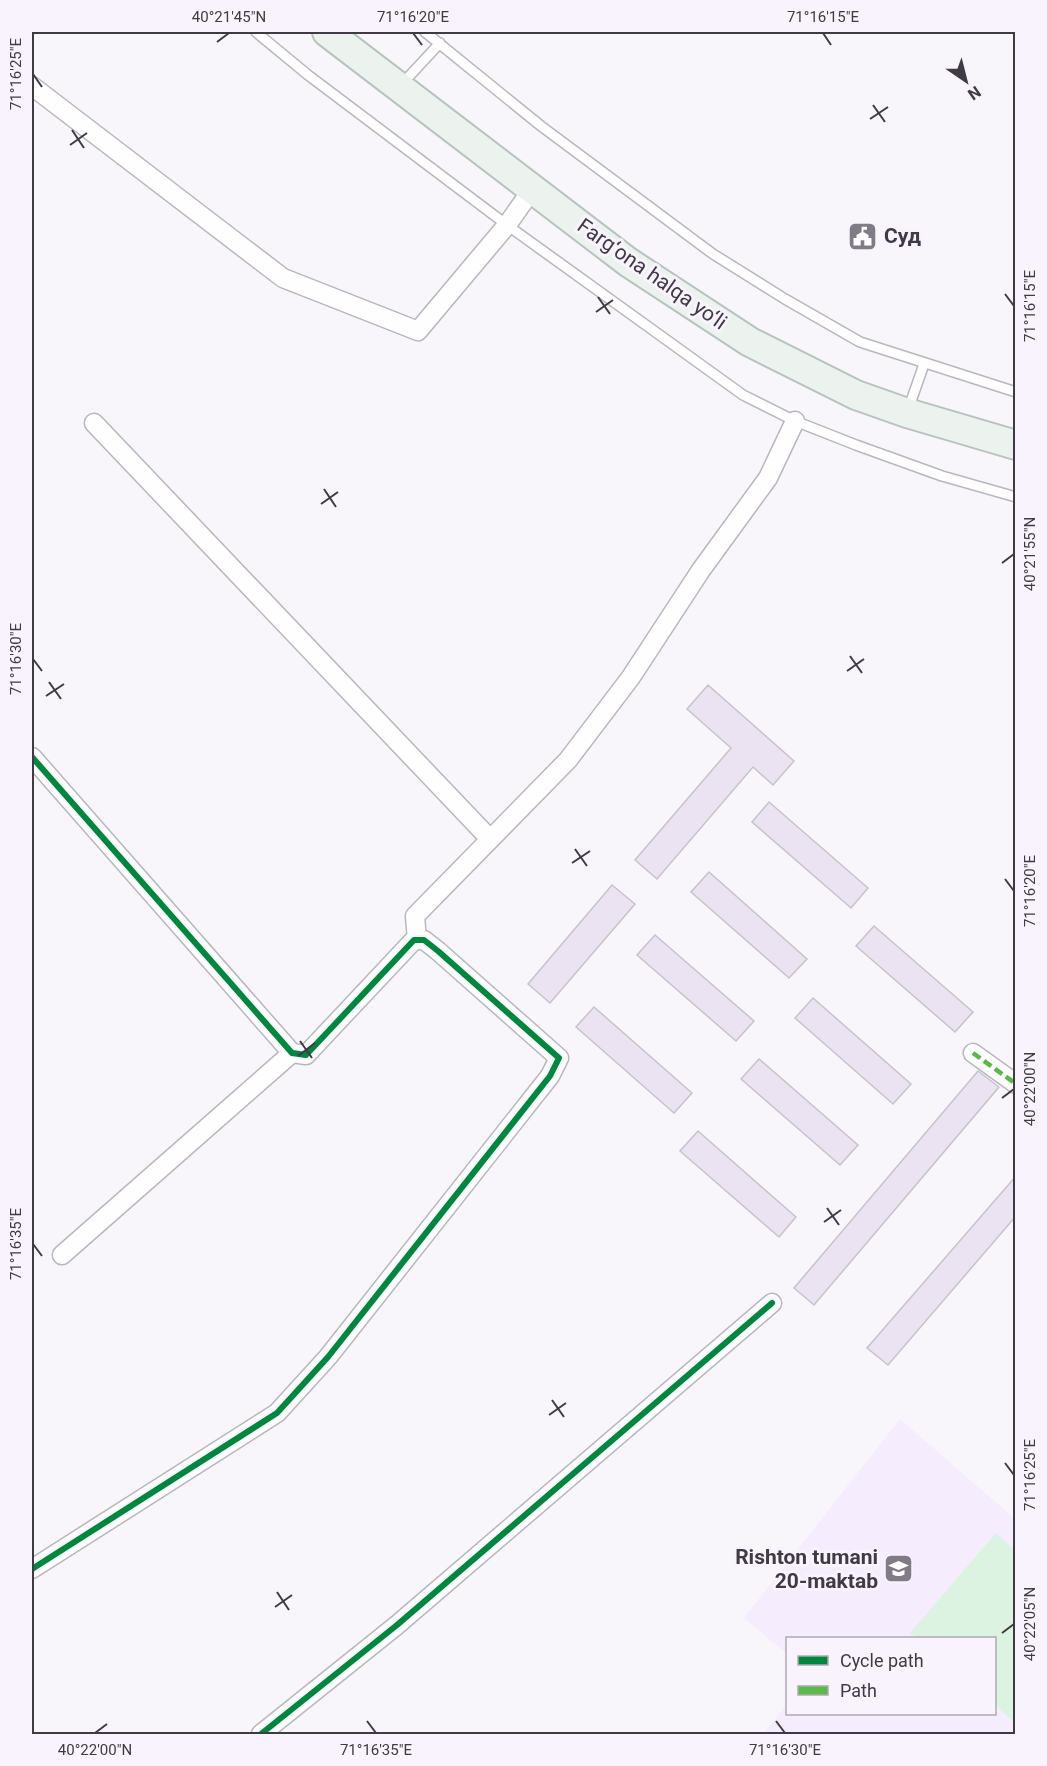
<svg xmlns="http://www.w3.org/2000/svg" width="1047" height="1766" font-family="Roboto,sans-serif">
  <style>
    .built { fill: #f5ecfd }
    .green { fill: #dcf3e2 }
    .building { fill: #ebe2f2; stroke: #c6c3ca; stroke-width: 1.5 }
    .lines { fill: none; stroke-linecap: round; stroke-linejoin: round }
    .lane-casing { stroke: #bab6bd; stroke-width: 12 }
    .street-casing { stroke: #bab6bd; stroke-width: 21 }
    .primary-casing { stroke: #b7c3bd; stroke-width: 32 }
    .lane { stroke: #fefefe; stroke-width: 9 }
    .street { stroke: #fefefe; stroke-width: 18 }
    .primary { stroke: #ecf3ef; stroke-width: 28 }
    .quiet { stroke: #58b947; stroke-width: 4.5; stroke-dasharray: 9 4.5; stroke-linecap: butt }
    .cycleway-casing { stroke: #f9f3fd; stroke-width: 10 }
    .cycleway { stroke: #00873e; stroke-width: 6 }
    .ticks { fill: none; stroke: #3f3a44; stroke-width: 2 }
    .labels { text-anchor: middle; dominant-baseline: central; stroke-width: 6; stroke-linejoin: round; paint-order: stroke }
    .poi-label { font-size: 21px; font-weight: bold; fill: #3f3a44; stroke: #f9f3fd; text-anchor: start }
    .street-label { font-size: 21px; fill: #3f3a44; stroke: #f9f3fd }
    .neatline { fill: none; stroke: #3f3a44; stroke-width: 2 }
    .ticks-label { font-size: 15px; text-anchor: middle; fill: #3f3a44 }
  </style>
  <rect width="100%" height="100%" fill="#f8f5fb"/>
  <path class="built" d="M 900,1419 L 1015,1519 L 1015,1734 L 763,1734 L 787,1704 L 788,1714 L 994,1714 L 994,1638 L 788,1638 L 787,1654 L 744,1618 Z"/>
  <path class="green" d="M 996,1533 L 1015,1550 L 1015,1723 L 995,1705 L 994,1638 L 917,1638 L 910,1633 Z"/>
  <path class="building" d="M 708,685 L 794,761 L 773,785 L 753,767 L 657,879 L 635,860 L 731,748 L 687,709 Z
    M 769,802 L 868,888 L 851,908 L 752,822 Z
    M 709,872 L 807,959 L 789,978 L 691,892 Z
    M 612,885 L 635,904 L 550,1003 L 528,984 Z
    M 874,926 L 973,1012 L 955,1032 L 856,946 Z
    M 655,935 L 754,1021 L 736,1041 L 637,955 Z
    M 813,998 L 911,1084 L 893,1104 L 795,1018 Z
    M 594,1007 L 692,1093 L 674,1113 L 576,1027 Z
    M 759,1059 L 858,1145 L 840,1165 L 741,1079 Z
    M 978,1071 L 999,1087 L 814,1305 L 794,1288 Z
    M 698,1131 L 796,1217 L 779,1237 L 680,1151 Z
    M 1016,1176 L 1016,1216 L 888,1365 L 867,1348 Z"/>
  <g class="lines">
    <defs>
      <path id="lane" d="M 256,32 L 308,75 L 507,225 L 743,395 L 795,421 L 856,445 L 942,476 L 1016,497
        M 425,32 L 541,126 L 713,254 L 785,299 L 860,342 L 1016,392
        M 401,85 L 440,43
        M 908,410 L 924,364"/>
      <path id="street" d="M 32,86 L 283,278 L 418,331 L 507,225 L 533,188
        M 94,423 L 490,839
        M 32,757 L 292,1053 L 306,1055 L 414,940 L 424,940 L 438,951 L 559,1058 L 550,1076 L 328,1357 L 277,1413 L 32,1569
        M 417,940 L 415,916 L 568,760 L 631,677 L 701,570 L 768,478 L 795,421
        M 973,1053 L 1016,1084
        M 62,1255 L 292,1053
        M 261,1734 L 397,1625 L 772,1303"/>
      <path id="primary" d="M 327,32 L 628,262 L 750,342 L 856,395 L 907,413 L 1016,445"/>
    </defs>
    <use href="#lane" class="lane-casing"/>
    <use href="#street" class="street-casing"/>
    <use href="#primary" class="primary-casing"/>
    <use href="#lane" class="lane"/>
    <use href="#street" class="street"/>
    <use href="#primary" class="primary"/>
    <path class="quiet" d="M 973,1053 L 1016,1084"/>
    <defs>
      <path id="cycleway" d="M 32,757 L 292,1053 L 306,1055 L 414,940 L 424,940 L 438,951 L 559,1058 L 550,1076 L 328,1357 L 277,1413 L 32,1569
        M 261,1734 L 397,1625 L 772,1303"/>
    </defs>
    <use href="#cycleway" class="cycleway-casing"/>
    <use href="#cycleway" class="cycleway"/>
  </g>
  <path class="ticks" d="M 413,33 L 422,45M 823,33 L 831,45M 217,42 L 229,33M 33,74 L 42,87M 873,105 L 885,122M 870,119 L 888,107M 72,130 L 84,148M 70,145 L 87,133M 1005,294 L 1014,306M 598,297 L 610,314M 596,312 L 613,300M 324,489 L 336,507M 321,504 L 338,492M 1002,563 L 1014,554M 850,656 L 862,673M 33,659 L 42,671M 847,671 L 864,659M 49,682 L 61,699M 46,696 L 64,684M 575,849 L 587,866M 572,863 L 590,851M 1005,879 L 1014,891M 300,1041 L 312,1058M 298,1056 L 315,1043M 1002,1098 L 1014,1089M 827,1208 L 839,1225M 824,1222 L 841,1210M 33,1244 L 42,1256M 552,1400 L 564,1417M 549,1415 L 566,1403M 1005,1463 L 1014,1475M 277,1592 L 289,1610M 275,1607 L 292,1595M 1002,1633 L 1014,1624M 367,1721 L 376,1733M 776,1721 L 785,1733M 95,1733 L 107,1724"/>
  <defs>
    <symbol id="civic-square" viewBox="-11 -11 22 22"><rect x="-9" y="-9" width="18" height="18" rx="4" fill="#807b84" stroke="#f9f3fd"/><path d="M-.6-6.5H3V-4.5H.6V-3L4-1V1h2V6H-6V1h2V-1L-.6-3ZM-1.2 2.5V6h2.4V2.5Z" fill="#fff"/></symbol>
    <symbol id="school-square" viewBox="-11 -11 22 22"><rect x="-9" y="-9" width="18" height="18" rx="4" fill="#807b84" stroke="#f9f3fd"/><path d="M0-5L7-2L0 1L-7-2ZM-4 1L0 2.5L4 1V4Q0 6-4 4Z" fill="#fff"/></symbol>
  </defs>
  <g fill-rule="evenodd">
    <use href="#civic-square" x="846" y="220" width="33" height="33"/>
    <use href="#school-square" x="882" y="1552" width="33" height="33"/>
  </g>
  <g class="labels">
    <g class="poi-label">
      <text x="884" y="236">Суд</text>
      <text x="878" y="1557" text-anchor="end">Rishton tumani<tspan x="878" dy="24">20-maktab</tspan></text>
    </g>
    <g class="street-label">
      <text transform="translate(652 274) rotate(35)">Farg‘ona halqa yo‘li</text>
    </g>
  </g>
  <rect width="1047" height="1766" fill="none" stroke="#f9f3fd" stroke-width="66"/>
  <rect x="786" y="1637" width="210" height="78" fill="#f9f3fd" stroke="#afa9b3" stroke-width="1.5"/>
  <rect x="798" y="1656" width="30" height="9" fill="#00873e" stroke="#afa9b3" stroke-width="1.5"/>
  <text x="840" y="1667" font-size="18" fill="#3f3a44">Cycle path</text>
  <rect x="798" y="1686" width="30" height="9" fill="#58b947" stroke="#afa9b3" stroke-width="1.5"/>
  <text x="840" y="1697" font-size="18" fill="#3f3a44">Path</text>
  <g transform="translate(966 81) rotate(145)" stroke="#f9f3fd" stroke-width="4.5" paint-order="stroke">
  <path d="M0-4.5L10 22L0 15L-10 22Z" fill="#3f3a44"/>
  <text y="-9" font-size="16" font-weight="bold" text-anchor="middle" fill="#3f3a44">N</text>
  </g>
  <rect x="33" y="33" width="981" height="1700" class="neatline"/>
  <g class="ticks-label">
    <text x="229" y="22">40°21'45"N</text>
    <text x="413" y="22">71°16'20"E</text>
    <text x="823" y="22">71°16'15"E</text>
    <text transform="translate(16 74) rotate(-90)" y="5">71°16'25"E</text>
    <text transform="translate(1030 306) rotate(-90)" y="5">71°16'15"E</text>
    <text transform="translate(1030 554) rotate(-90)" y="5">40°21'55"N</text>
    <text transform="translate(16 659) rotate(-90)" y="5">71°16'30"E</text>
    <text transform="translate(1030 891) rotate(-90)" y="5">71°16'20"E</text>
    <text transform="translate(1030 1089) rotate(-90)" y="5">40°22'00"N</text>
    <text transform="translate(16 1244) rotate(-90)" y="5">71°16'35"E</text>
    <text transform="translate(1030 1475) rotate(-90)" y="5">71°16'25"E</text>
    <text transform="translate(1030 1624) rotate(-90)" y="5">40°22'05"N</text>
    <text x="95" y="1755">40°22'00"N</text>
    <text x="376" y="1755">71°16'35"E</text>
    <text x="785" y="1755">71°16'30"E</text>
  </g>
</svg>
